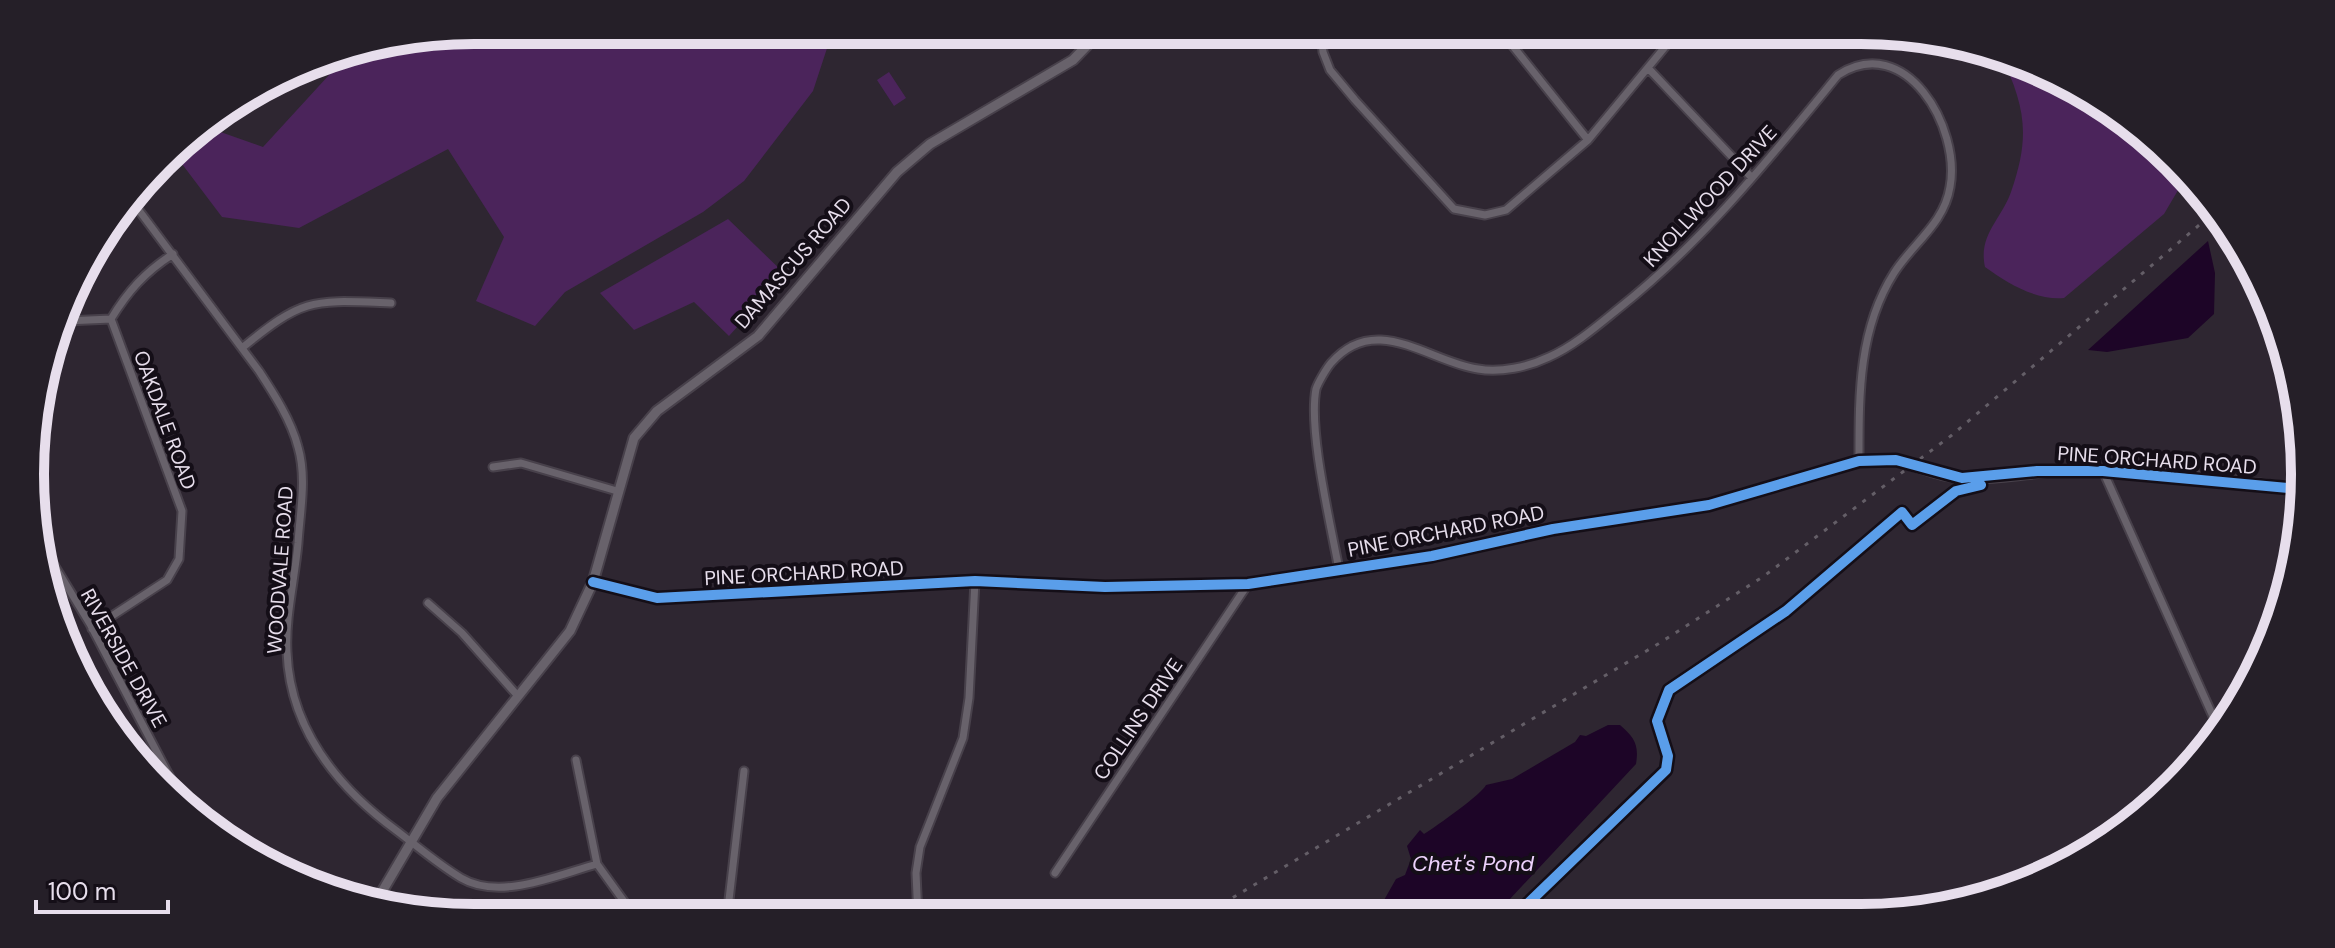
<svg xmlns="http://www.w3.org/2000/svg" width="2335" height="948" font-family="'DM Sans',sans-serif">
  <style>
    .green { fill: #4b245b }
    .water { fill: #1d0527 }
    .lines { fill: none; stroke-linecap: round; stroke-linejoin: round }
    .minor-casing { stroke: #48414b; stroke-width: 11 }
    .tertiary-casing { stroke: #48414b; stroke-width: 13 }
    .minor { stroke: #68626b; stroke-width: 7 }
    .tertiary { stroke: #68626b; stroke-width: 9 }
    .rail { stroke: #645e67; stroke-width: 3; stroke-dasharray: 4 8; stroke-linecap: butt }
    .tertiary-bridge-casing { stroke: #48414b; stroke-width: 13; stroke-linecap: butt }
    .tertiary-bridge { stroke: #68626b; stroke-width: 9 }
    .cycleway-casing { stroke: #140e17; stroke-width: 15 }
    .cycleway { stroke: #5a9eea; stroke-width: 10 }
    .labels { text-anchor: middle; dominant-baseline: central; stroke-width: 8; stroke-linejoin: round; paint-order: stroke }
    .street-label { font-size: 20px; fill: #e7deec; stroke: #140e17 }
    .water-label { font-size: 22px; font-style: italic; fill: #edd2fc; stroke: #140e17 }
    .rim { fill: none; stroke: #e7deec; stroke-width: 10 }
  </style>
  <rect width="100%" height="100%" fill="#2e2631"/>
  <path class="green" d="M 474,30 L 833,30 L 813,91 L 744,181 L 703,212 L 565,292 L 535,326 L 476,301 L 504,237 L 448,149 L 299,228 L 222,217 L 179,160 L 212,129 L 263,147 L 329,75 L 339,52 Z
    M 2000,53 L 2153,140 L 2184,180 L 2164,214 L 2064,298 C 2037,301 2007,283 1985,267 C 1978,235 2001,220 2011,192 C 2031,135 2025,106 2000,53 Z
    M 889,72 L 906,98 L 894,106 L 877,80 Z
    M 728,219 L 785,274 L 729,336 L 694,302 L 634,330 L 600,293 Z"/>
  <path class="water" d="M 2208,241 L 2215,273 L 2214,314 L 2188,338 L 2107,352 L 2088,350 Z
    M 1608,725 L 1620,725 C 1635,738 1639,745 1636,764 L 1495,915 L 1375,916 L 1396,879 L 1405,875 L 1411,859 L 1407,846 L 1420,830 L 1424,834 C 1437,826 1483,793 1486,785 L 1512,779 L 1575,742 L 1580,735 L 1586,736 Z"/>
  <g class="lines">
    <defs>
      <path id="minor" d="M 1321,30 L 1323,52 L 1330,70 L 1355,100 L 1454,209 L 1485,215 L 1506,210 L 1588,140 L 1679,30
        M 1500,30 L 1588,140
        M 1648,68 L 1752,178
        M 132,201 L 259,371 C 274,394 291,420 298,447 C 307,478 300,511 298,543 C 295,578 285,617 287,652 C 290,730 337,787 397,831 C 418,847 439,865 461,878 C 500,901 557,875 597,864
        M 66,321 L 111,319
        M 242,348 C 304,297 312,300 391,303
        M 493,467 L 521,463 L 617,491
        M 2103,471 L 2220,732
        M 37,526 L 45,550 L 90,624 L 184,804
        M 1339,570 C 1331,525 1308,431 1316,389 C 1318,383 1326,369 1331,363 C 1376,311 1429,362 1478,369 C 1500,373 1528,367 1549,357 C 1574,346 1597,326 1618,309 C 1703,242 1770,158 1838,75 C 1906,31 1961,128 1950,187 C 1944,224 1913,243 1894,273 C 1858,330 1859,396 1859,461
        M 428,603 L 462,633 L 517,695
        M 92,629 L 167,580 L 179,559 L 182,511 L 111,319 C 128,291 145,272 173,254
        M 576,760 L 597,864 L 636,918
        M 1055,873 L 1248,584
        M 727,917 L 744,771
        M 918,917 L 916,873 L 920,847 L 963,738 L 969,698 L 975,581"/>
      <path id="tertiary" d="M 1937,473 C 1973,486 2032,470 2071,470 C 2146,469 2224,479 2298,489
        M 593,582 L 657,598 L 975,581 L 1105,587 L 1248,584 L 1432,556 L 1553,529 L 1709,505 L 1859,461 L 1896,460
        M 376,902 L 437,798 L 570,631 L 593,582 L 634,438 L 657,411 L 758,336 L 897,172 L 930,144 L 1073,60 L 1102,30"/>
    </defs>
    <use href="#minor" class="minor-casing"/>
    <use href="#tertiary" class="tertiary-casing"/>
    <use href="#minor" class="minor"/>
    <use href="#tertiary" class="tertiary"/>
    <path class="rail" d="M 1202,916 L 1658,644 L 1764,576 L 1952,435 L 2211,215"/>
    <defs>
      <path id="tertiary-bridge" d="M 1896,460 L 1937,473"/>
    </defs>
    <use href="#tertiary-bridge" class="tertiary-bridge-casing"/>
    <use href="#tertiary-bridge" class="tertiary-bridge"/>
    <defs>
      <path id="cycleway" d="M 593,582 L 657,598 L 975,581 L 1105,587 L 1248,584 L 1432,556 L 1553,529 L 1709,505 L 1859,461 L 1896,460 L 1962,478 L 2037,471 L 2103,471 L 2298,489
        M 1516,915 L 1666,770 L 1668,756 L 1657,721 L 1669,690 L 1786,611 L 1902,512 L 1912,525 L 1956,491 L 1981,485"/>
    </defs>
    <use href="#cycleway" class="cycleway-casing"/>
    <use href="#cycleway" class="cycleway"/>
  </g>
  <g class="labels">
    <g class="street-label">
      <text transform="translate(1710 196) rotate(-47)">KNOLLWOOD DRIVE</text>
      <text transform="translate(793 263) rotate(-49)">DAMASCUS ROAD</text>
      <text transform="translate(165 420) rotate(70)">OAKDALE ROAD</text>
      <text transform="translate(2157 460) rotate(4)">PINE ORCHARD ROAD</text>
      <text transform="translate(1446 531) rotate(-11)">PINE ORCHARD ROAD</text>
      <text transform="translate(280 570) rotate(-86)">WOODVALE ROAD</text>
      <text transform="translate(804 573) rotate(-3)">PINE ORCHARD ROAD</text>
      <text transform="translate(124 658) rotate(61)">RIVERSIDE DRIVE</text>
      <text transform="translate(1138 719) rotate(-56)">COLLINS DRIVE</text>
    </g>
    <g class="water-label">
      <text x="1473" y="863">Chet's Pond</text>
    </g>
  </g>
  <path d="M0 0H2335V948H0ZM474 44H1861A430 430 0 0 1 2291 474V474A430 430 0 0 1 1861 904H474A430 430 0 0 1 44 474V474A430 430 0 0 1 474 44Z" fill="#251f28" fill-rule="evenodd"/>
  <path class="rim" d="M474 44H1861A430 430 0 0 1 2291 474V474A430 430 0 0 1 1861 904H474A430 430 0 0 1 44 474V474A430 430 0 0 1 474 44Z"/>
  <path d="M36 900v12h132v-12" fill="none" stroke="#e7deec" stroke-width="4"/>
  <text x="48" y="900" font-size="24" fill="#e7deec" stroke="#140e17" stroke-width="6" paint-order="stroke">100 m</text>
</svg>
